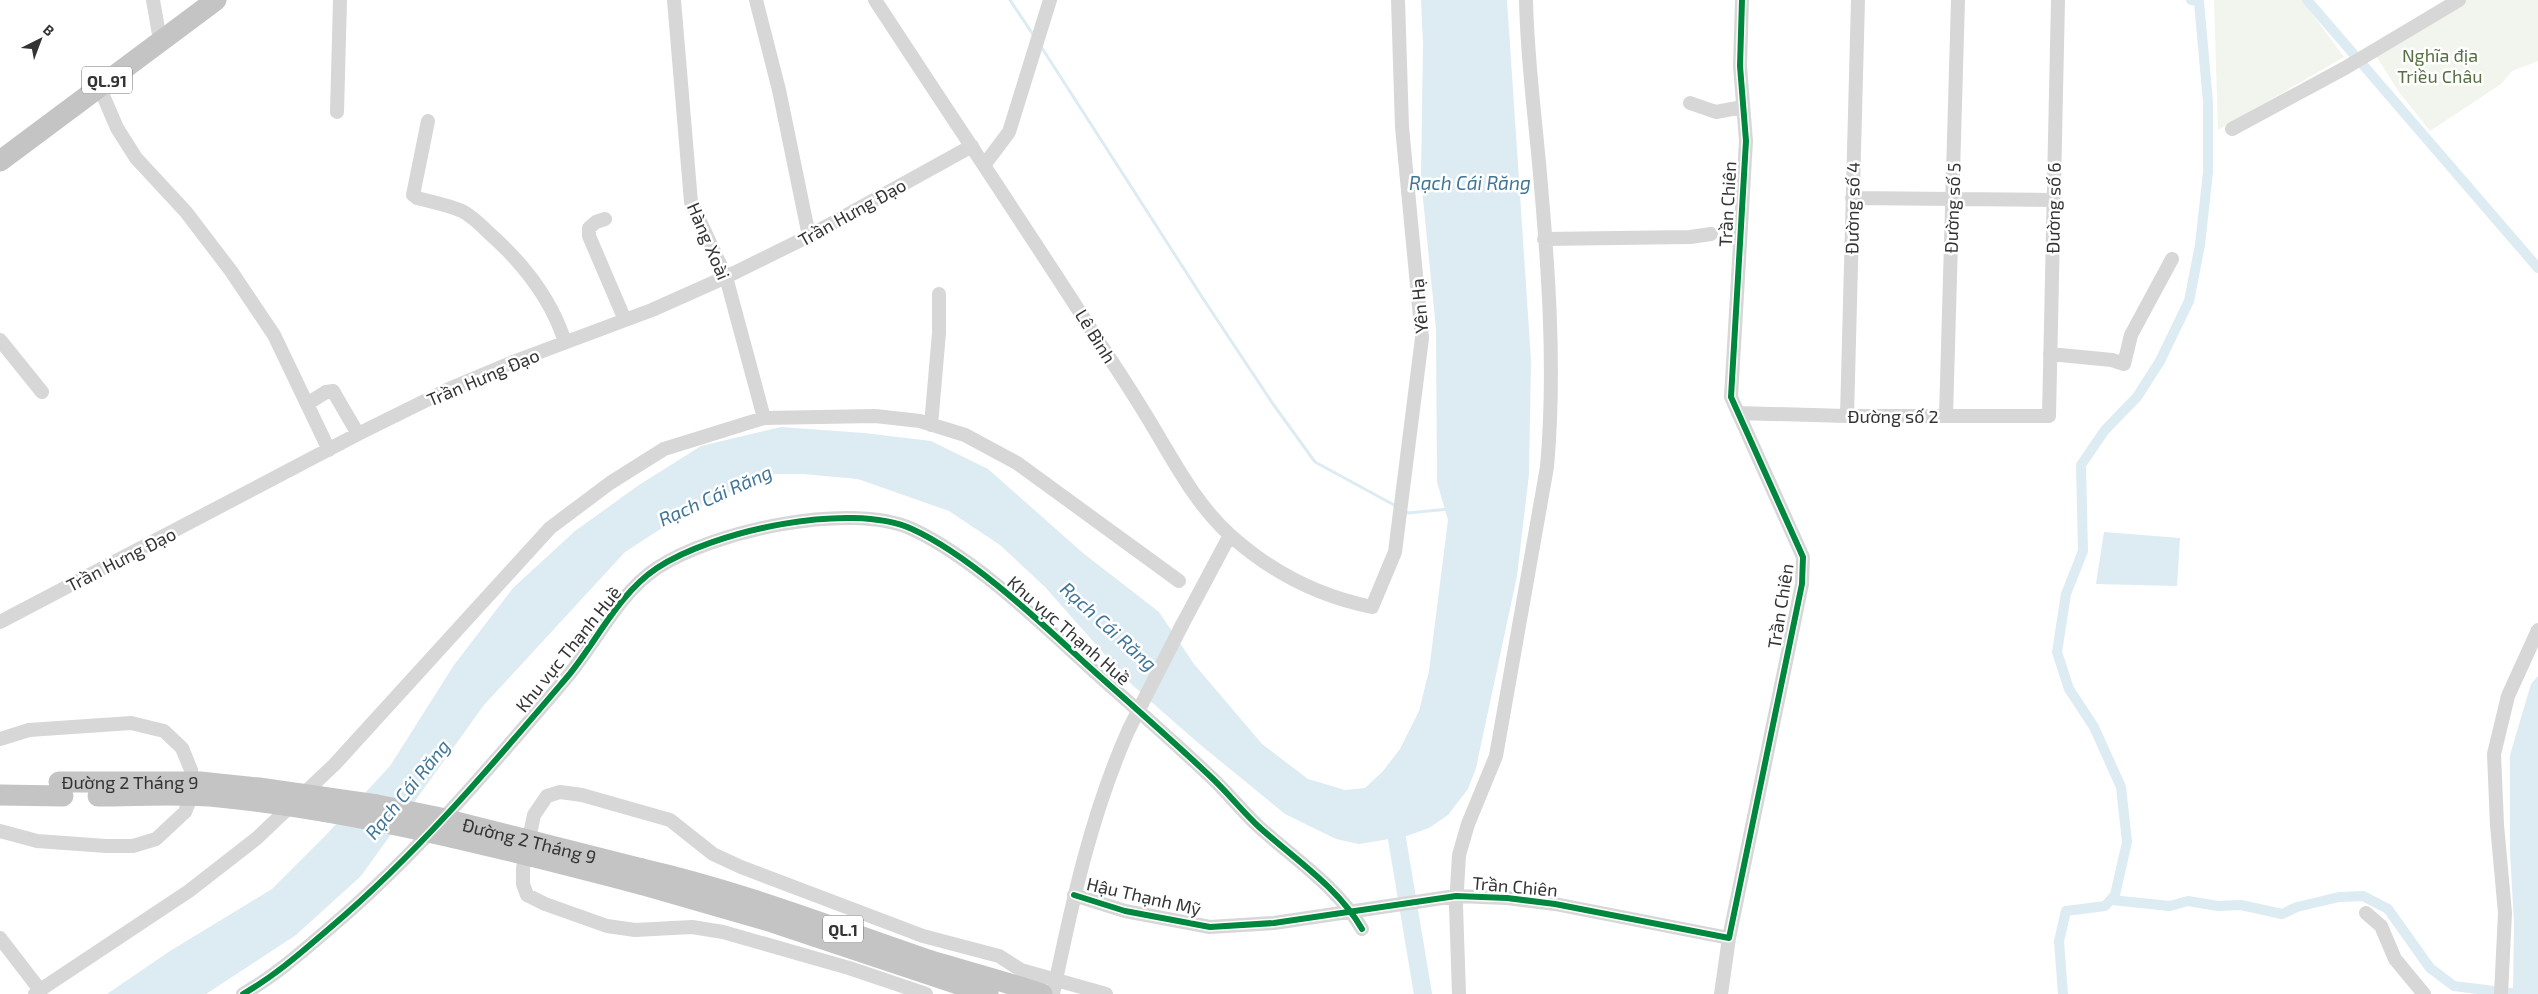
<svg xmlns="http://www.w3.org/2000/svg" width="2538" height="994" font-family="'Exo 2',sans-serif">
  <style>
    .green { fill: #f1f5ed }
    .water { fill: #ddebf3 }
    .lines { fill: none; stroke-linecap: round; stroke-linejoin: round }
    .stream { stroke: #ddebf3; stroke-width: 3 }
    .canal { stroke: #ddebf3; stroke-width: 10 }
    .river { stroke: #ddebf3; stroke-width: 18 }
    .minor { stroke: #d7d7d7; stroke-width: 14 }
    .highway { stroke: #c4c4c4; stroke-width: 21 }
    .minor-bridge { stroke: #d7d7d7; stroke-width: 14 }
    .highway-bridge { stroke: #c4c4c4; stroke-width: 21 }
    .cycleway-casing { stroke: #fff; stroke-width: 9 }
    .cycleway { stroke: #00873e; stroke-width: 6 }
    .labels { text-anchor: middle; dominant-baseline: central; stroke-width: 5; stroke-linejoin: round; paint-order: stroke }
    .shield { fill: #fff; stroke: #707070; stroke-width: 1 }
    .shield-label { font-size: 16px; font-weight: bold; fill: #333 }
    .park-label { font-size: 18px; fill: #56703f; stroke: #fff }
    .street-label { font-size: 18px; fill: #333; stroke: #fff }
    .water-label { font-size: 19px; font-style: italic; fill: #3f7597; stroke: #fff }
  </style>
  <rect width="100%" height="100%" fill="#fff"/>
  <path class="green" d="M 2214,0 L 2302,0 L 2344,57 L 2218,130 Z
    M 2453,0 L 2538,0 L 2538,61 L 2512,71 L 2501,84 L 2430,131 L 2399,92 L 2371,48 Z"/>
  <path class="water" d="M 1421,0 L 1507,0 L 1531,360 L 1529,474 L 1517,576 L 1476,768 L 1468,789 L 1448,815 L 1429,828 L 1407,836 L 1359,844 L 1336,839 L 1285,814 L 1197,742 L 1129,682 L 1045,587 L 1000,545 L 949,511 L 858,479 L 803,474 L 765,474 L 679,517 L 625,552 L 484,705 L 361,876 L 296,935 L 206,994 L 107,994 L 170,951 L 272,889 L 326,835 L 390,766 L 454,665 L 513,588 L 575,531 L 639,485 L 701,446 L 781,427 L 864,433 L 931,441 L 988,469 L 1083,553 L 1159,612 L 1194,664 L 1262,744 L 1308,779 L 1345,790 L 1365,788 L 1383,771 L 1400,749 L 1419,711 L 1429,671 L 1448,520 L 1437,482 L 1436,329 L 1421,179 L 1423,44 Z
    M 2104,532 L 2180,538 L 2177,586 L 2096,584 Z
    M 2538,676 L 2538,994 L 2513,994 L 2514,923 L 2510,852 L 2510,755 L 2531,684 Z"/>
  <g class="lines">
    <path class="stream" d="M 1010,0 L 1034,36
      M 1040,45 L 1204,300 L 1273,404 L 1315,462 L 1396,506
      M 1403,510 L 1408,513 L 1449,509"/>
    <path class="canal" d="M 2307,0 L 2538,268
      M 2111,900 L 2170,906 L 2188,901 L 2218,906 L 2241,905 L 2282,914 L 2297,907 L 2339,897 L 2363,896 L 2388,909 L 2430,968 L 2454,986 L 2518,994
      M 2063,994 L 2059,941 L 2066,911 L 2105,906 L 2115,895 L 2127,842 L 2121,787 L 2094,727 L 2069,689 L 2057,652 L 2066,594 L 2083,551 L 2081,465 L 2105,430 L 2137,397 L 2160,361 L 2189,301 L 2200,245 L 2208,172 L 2208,102 L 2199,2 L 2191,0"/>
    <path class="river" d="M 1393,815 L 1423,994"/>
    <path class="minor" d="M 153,0 L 160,40
      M 674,0 L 691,202 L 726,277 L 764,418
      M 756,0 L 779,90 L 809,236
      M 875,0 C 950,115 1027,229 1101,345 C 1121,375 1141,406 1159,437 C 1180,472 1199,507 1230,535 C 1271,572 1317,596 1372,607 L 1395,552 L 1422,338 L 1402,127 L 1398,0
      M 99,86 L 117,128 L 136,158 L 186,212 L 231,271 L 274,335 L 329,450
      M 1690,103 L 1716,112 L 1743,107
      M 337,112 L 340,0
      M 428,121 L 413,195 L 417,198 C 432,202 448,205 462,211 C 472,216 481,225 489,233 C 523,263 551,298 565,342
      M 2232,129 L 2345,68 L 2459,0
      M 985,164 L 1009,132 L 1050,0
      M 1852,198 L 2054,200
      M 605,219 L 596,222 L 589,228 L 589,236 L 625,320
      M 1544,239 L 1690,237 L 1711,234
      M 0,340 L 42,392
      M 2050,354 L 2112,360 L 2124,364 L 2131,335 L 2172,259
      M 307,404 L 326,392 L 333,391 L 358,434
      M 1738,413 L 1847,416 L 2049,416 L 2058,0
      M 1847,416 L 1858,0
      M 1946,416 L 1958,0
      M 931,425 L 939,333 L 939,294
      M 0,622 L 358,434 L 449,389 L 513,362 L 652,310 L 726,277 L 809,236 L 972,146
      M 1182,625 L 1230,535
      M 0,739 L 29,730 L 131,723 L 164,731 L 182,748 L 191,770 L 194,790 L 185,812 L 156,839 L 133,846 L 106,846 L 37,841 L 0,831
      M 1074,895 L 1125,911 L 1210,927 L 1274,923 L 1456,896 L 1507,898 L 1555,904 L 1729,938 L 1802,584 L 1803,557 L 1731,397 L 1746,141 L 1740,66 L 1742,0
      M 2366,913 L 2381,926 L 2395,959 L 2424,994
      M 0,938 L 40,990 L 35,994
      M 40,990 L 189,891 L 257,838 L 335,764 L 550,528 L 610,483 L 664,449 L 764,418 L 875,416 L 920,421 L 965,435 L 1017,463 L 1179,581
      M 243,994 C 275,976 303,951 331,927 C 419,852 493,764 568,676 C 597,641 618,594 657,568 C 713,531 849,501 912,529 C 971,556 1038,620 1086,664 C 1128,702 1171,739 1212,778 C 1228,793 1242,811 1258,826 C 1293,858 1338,887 1362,929
      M 926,994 L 849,968 L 723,932 L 692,927 L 635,930 L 607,926 L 545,904 L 527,895 L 523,884 L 523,868 L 534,815 L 547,796 L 560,792 L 582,795 L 670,820 L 713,854 L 741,867 L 923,936 L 999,956 L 1021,970 L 1106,994
      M 1053,994 C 1072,903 1091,814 1129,729
      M 1459,994 L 1456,906 L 1459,855 L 1468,824 L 1496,756 L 1547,467 C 1556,367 1548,263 1539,163 C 1534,109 1527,54 1526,0
      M 1721,994 L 1729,938
      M 2501,994 L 2505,913 L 2497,825 L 2494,754 L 2508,696 L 2538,630"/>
    <path class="highway" d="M 0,161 L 216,0
      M 0,795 L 63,796
      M 642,869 C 739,891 831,927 925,959 C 964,971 1003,981 1042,994
      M 640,884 L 772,922 L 988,994"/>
    <path class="minor-bridge" d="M 1129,729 L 1182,625"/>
    <g class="highway-bridge">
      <path id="s1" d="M 59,782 L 200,782 L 259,788 L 377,805 L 436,817 L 642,869"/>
      <path d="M 98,796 C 138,796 180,793 220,797 C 362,812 502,848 640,884"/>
    </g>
    <defs>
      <path id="cycleway" d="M 1074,895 L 1125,911 L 1210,927 L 1274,923 L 1456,896 L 1507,898 L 1555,904 L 1729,938 L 1802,584 L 1803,557 L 1731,397 L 1746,141 L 1740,66 L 1742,0
        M 243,994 C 275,976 303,951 331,927 C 419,852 493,764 568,676 C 597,641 618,594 657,568 C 713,531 849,501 912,529 C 971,556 1038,620 1086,664 C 1128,702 1171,739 1212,778 C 1228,793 1242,811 1258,826 C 1293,858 1338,887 1362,929"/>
    </defs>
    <use href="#cycleway" class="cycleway-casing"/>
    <use href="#cycleway" class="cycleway"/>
  </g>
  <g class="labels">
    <g class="shield">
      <rect x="82" y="66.5" width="50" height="27" rx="4"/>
      <rect x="823" y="915.5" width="40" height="27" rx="4"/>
    </g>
    <g class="shield-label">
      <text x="107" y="80">QL.91</text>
      <text x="843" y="929">QL.1</text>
    </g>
    <g class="park-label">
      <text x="2440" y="55">Nghĩa địa<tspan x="2440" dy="21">Triều Châu</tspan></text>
    </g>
    <g class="street-label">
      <text transform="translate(1727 204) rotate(-87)">Trần Chiên</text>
      <text transform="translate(1852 208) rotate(-89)">Đường số 4</text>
      <text transform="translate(1952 208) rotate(-88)">Đường số 5</text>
      <text transform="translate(2053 208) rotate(-89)">Đường số 6</text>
      <text transform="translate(852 212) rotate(-29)">Trần Hưng Đạo</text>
      <text transform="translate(709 241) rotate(67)">Hàng Xoài</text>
      <text transform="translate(1419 306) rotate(-95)">Yên Hạ</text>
      <text transform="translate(1096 336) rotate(58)">Lê Bình</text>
      <text transform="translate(483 377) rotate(-23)">Trần Hưng Đạo</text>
      <text x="1893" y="416">Đường số 2</text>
      <text transform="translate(121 559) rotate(-27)">Trần Hưng Đạo</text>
      <text transform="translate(1780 606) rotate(-81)">Trần Chiên</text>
      <text transform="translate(1069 630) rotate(41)">Khu vực Thạnh Huề</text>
      <text transform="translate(568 649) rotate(-51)">Khu vực Thạnh Huề</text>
      <text stroke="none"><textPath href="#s1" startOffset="71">Đường 2 Tháng 9</textPath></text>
      <text stroke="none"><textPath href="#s1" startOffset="476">Đường 2 Tháng 9</textPath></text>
      <text transform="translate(1515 886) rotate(5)">Trần Chiên</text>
      <text transform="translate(1144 896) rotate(13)">Hậu Thạnh Mỹ</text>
    </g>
    <g class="water-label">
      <text x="1470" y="182">Rạch Cái Răng</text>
      <text transform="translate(715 495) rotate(-24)">Rạch Cái Răng</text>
      <text transform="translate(1109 626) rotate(42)">Rạch Cái Răng</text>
      <text transform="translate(407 789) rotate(-51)">Rạch Cái Răng</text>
    </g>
  </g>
  <g transform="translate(40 40) rotate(42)" stroke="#ffffff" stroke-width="4" paint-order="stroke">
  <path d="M0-4L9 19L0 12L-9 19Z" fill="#333333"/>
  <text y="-8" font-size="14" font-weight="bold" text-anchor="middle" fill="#333333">B</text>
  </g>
</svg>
